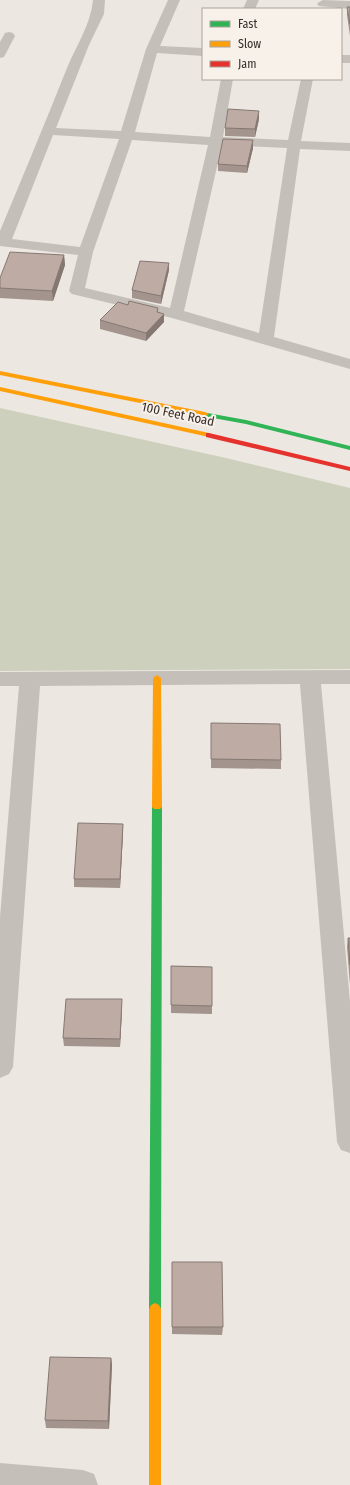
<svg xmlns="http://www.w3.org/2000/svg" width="350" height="1485" font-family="'Fira Sans Condensed',sans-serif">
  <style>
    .green { fill: #cdd0bc }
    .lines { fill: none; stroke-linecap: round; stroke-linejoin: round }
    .street { fill: #c5bfba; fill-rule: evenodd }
    .fast { fill: #30b455; fill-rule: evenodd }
    .slow { fill: #ff9f0a; fill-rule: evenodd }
    .jam { fill: #e5322d; fill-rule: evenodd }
    .wall { fill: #a3948d }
    .shaded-wall { fill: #857873 }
    .building { fill: #beaca4; stroke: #857873 }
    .labels { text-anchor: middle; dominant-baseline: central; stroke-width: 4; stroke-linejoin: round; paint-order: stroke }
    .street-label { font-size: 13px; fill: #352d29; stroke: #f8f1e9 }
  </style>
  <rect width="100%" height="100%" fill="#ece7e1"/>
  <path class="green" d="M 0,408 L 226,458 L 350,488 L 350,669 L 0,671 Z"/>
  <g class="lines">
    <path class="street" d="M 93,0 L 105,0 L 104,14 L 89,45 L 56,128 L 121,131 L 146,49 L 168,0 L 180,0 L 160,46 L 203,48 L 203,56 L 157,53 L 135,132 L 210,137 L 221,79 L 233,79 L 223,137 L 288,140 L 301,79 L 313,79 L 301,141 L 350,143 L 350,151 L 300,149 L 274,337 L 350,359 L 350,369 L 172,318 L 72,294 L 69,291 L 78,255 L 0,246 L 0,231 C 23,176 45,123 67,68 C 76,46 91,24 93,0 ZM 53,135 L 119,139 L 80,247 L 12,239 ZM 132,140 L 208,145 L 170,308 L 85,288 L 93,252 ZM 222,145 L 287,148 L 259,333 L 184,311 Z
      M 247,0 L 259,0 L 255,9 L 243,9 Z
      M 323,0 L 350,1 L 350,9 L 319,6 L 317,4 L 319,2 Z
      M 9,32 L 13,33 L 15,36 L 4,57 L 0,58 L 0,42 L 5,33 Z
      M 341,55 L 350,55 L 350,63 L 341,63 Z
      M 350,670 L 350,684 L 321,684 L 350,1001 L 350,1153 L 341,1150 L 337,1142 L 300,684 L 40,686 L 13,1067 L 9,1074 L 0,1078 L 0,917 L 19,686 L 0,686 L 0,672 Z
      M 0,1463 L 83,1470 L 94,1474 L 98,1485 L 0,1485 Z"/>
    <path class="fast" d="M 202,412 L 246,420 L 350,446 L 350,450 L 246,424 L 202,416 Z
      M 157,804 L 160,805 L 162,807 L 161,1309 L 159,1313 L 155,1315 L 151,1313 L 149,1309 L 152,807 L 154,805 Z"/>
    <path class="slow" d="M 0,371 L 205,412 L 209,414 L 205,416 L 0,375 Z
      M 0,387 L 209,433 L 213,435 L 209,437 L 0,391 Z
      M 157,675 L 161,678 L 162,807 L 160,809 L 154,809 L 152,807 L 153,678 Z
      M 155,1303 L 159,1305 L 161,1309 L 161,1485 L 149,1485 L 149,1309 L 151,1305 Z"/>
    <path class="jam" d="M 206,433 L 209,433 L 350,467 L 350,471 L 206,437 Z"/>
  </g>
  <path class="wall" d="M 347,7 L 350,7 L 350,36 L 347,15 Z
    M 259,119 L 255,137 L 225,136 L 225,128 Z
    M 253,140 L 253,148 L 247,173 L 218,171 L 218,164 Z
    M 64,255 L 65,265 L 53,301 L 0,298 L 0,278 Z
    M 169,270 L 161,304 L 132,298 L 132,290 Z
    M 128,305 L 158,308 L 158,313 L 164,322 L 146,341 L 100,329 L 100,320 Z
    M 211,723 L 281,760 L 281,769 L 211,768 Z
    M 123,824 L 123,832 L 120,888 L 74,887 L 74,879 Z
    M 348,938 L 350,938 L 350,985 L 347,947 Z
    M 171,966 L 212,967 L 212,1014 L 171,1013 Z
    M 122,1008 L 120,1047 L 64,1046 L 63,1038 Z
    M 172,1262 L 223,1327 L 222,1335 L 172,1334 Z
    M 111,1358 L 112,1365 L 109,1429 L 46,1428 L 45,1420 Z"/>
  <path class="shaded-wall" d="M 259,111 L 259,119 L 255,137 L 255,129 Z
    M 253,140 L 253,148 L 247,173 L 247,166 Z
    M 64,255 L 65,265 L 53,301 L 52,291 Z
    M 169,263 L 169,270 L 161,304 L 161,296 Z
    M 164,314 L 164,322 L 146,341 L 146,333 Z
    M 123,824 L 123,832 L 120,888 L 120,879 Z
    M 122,999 L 122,1008 L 120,1047 L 120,1039 Z
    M 111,1358 L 112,1365 L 109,1429 L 108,1421 Z"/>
  <path class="building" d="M 347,7 L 350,7 L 350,24 Z
    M 228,109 L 259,111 L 255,129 L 225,128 Z
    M 223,139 L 253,140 L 247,166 L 218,164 Z
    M 10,252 L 64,255 L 52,291 L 0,288 L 0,278 Z
    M 140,261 L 169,263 L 161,296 L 132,290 Z
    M 129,301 L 158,308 L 157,312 L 164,314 L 146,333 L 100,320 L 118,302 L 128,305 Z
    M 211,723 L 280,724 L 281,760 L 211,759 Z
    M 78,823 L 123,824 L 120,879 L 74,879 Z
    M 348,938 L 350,938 L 350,965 Z
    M 171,966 L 212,967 L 212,1006 L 171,1005 Z
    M 66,999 L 122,999 L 120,1039 L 63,1038 Z
    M 172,1262 L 222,1262 L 223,1327 L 172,1327 Z
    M 50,1357 L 111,1358 L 108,1421 L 45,1420 Z"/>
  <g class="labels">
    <g class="street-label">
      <text transform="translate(178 414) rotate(12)">100 Feet Road</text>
    </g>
  </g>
  <rect x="202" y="8" width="140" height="72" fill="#f8f1e9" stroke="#aaa39c"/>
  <rect x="210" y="21" width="20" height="6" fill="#30b455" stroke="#aaa39c"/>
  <text x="238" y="28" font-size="12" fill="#352d29">Fast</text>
  <rect x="210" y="41" width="20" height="6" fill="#ff9f0a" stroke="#aaa39c"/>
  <text x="238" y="48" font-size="12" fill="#352d29">Slow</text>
  <rect x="210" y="61" width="20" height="6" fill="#e5322d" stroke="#aaa39c"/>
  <text x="238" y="68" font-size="12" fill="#352d29">Jam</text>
</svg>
